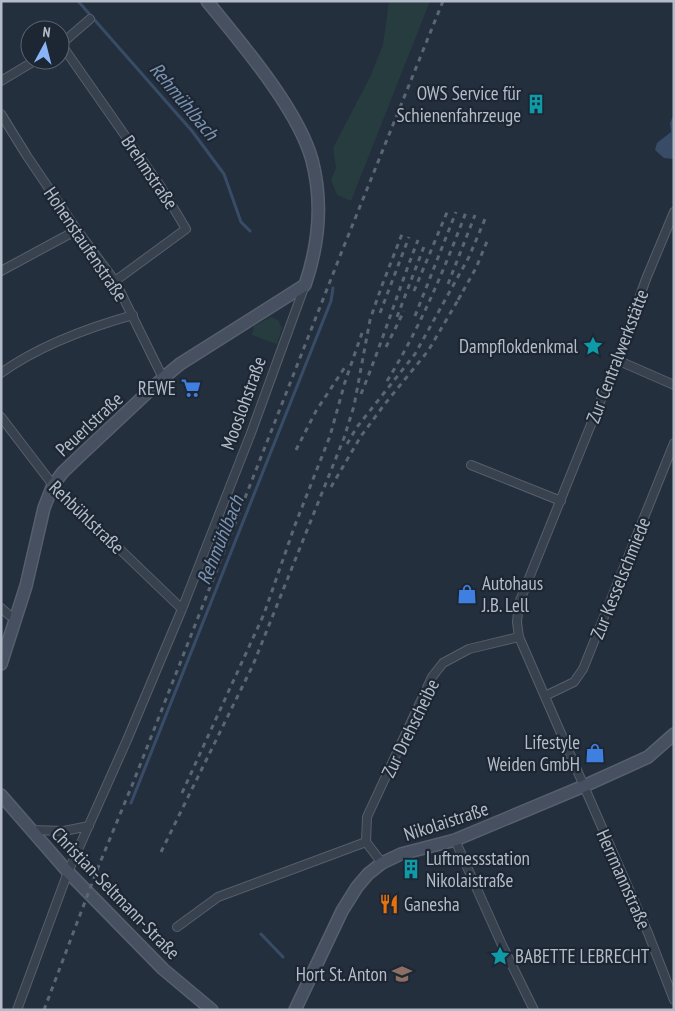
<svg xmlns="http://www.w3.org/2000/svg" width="675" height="1011" font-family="'PT Sans Narrow',sans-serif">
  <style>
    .green { fill: #263c3f }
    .water { fill: #394c67 }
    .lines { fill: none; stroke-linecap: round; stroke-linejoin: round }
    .stream { stroke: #394c67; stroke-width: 3 }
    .street-casing { stroke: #565f6c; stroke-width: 10 }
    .secondary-casing { stroke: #565f6c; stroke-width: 14 }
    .street { stroke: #38414e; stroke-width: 8 }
    .secondary { stroke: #465061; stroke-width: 11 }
    .rail { stroke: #5a6575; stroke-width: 3; stroke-dasharray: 5 5; stroke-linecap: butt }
    .labels { text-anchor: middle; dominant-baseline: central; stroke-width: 4.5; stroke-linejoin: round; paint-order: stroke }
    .poi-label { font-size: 19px; fill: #b4bcc9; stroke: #1d2633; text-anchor: end }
    .street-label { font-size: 19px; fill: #b4bcc9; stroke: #1d2633 }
    .water-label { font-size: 20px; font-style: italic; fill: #7c92b1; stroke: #1d2633 }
  </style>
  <rect width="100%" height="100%" fill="#242f3e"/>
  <path class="green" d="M 389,1 L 430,1 L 351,201 L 337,195 L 331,180 L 336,168 L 333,148 L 370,77 L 383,45 Z
    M 271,317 L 278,320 L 282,328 L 277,344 L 252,335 L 254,326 Z"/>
  <path class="water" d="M 673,116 L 674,159 L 664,158 L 655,150 L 657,143 L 671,132 L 670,123 Z"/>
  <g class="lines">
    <path class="stream" d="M 78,1 L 192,131 L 224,174 L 241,222 L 250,231
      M 131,803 L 331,301 L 333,288
      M 261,934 L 283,957"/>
    <defs>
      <path id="street" d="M 61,44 L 161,187 L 186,229 L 115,281
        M 60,45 L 90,19
        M 1,81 L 36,60
        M 1,114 L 27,156 L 77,230 L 115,281 L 163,378
        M 674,212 L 646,279 L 617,360 L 519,603 L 517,622 L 519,637 L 648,933 L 674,1000
        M 1,271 L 77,230
        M 617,360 L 674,385
        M 1,373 C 40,345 87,328 133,315
        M 1,417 L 53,485 L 182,609
        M 471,465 L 561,501
        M 1,608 L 9,615 L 17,619
        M 545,696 L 574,682 L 583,669 L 674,443
        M 32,830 L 64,831 L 89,826
        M 455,840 L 502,945 L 534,1010
        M 382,863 L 366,842 L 367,817 L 432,677 L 443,663 L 469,649 L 519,637
        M 177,927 L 218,897 L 366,842
        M 17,1010 L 68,872 L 127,740 L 182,609 L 251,433 L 305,285"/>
      <path id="secondary" d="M 1,664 L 26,586 L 44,508 L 53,485 L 63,472 L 84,452 L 163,378 L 180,364 L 305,285 C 319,244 323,202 312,160 C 298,109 241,43 207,1
        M 1,795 L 68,872 L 163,969 L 212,1010
        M 295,1010 L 342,911 L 357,887 L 368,874 L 382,863 L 401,854 L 455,840 L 584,786 L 648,757 L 674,734"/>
    </defs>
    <use href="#street" class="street-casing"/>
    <use href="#secondary" class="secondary-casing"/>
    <use href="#street" class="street"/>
    <use href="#secondary" class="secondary"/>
    <path class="rail" d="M 448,284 L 475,215
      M 414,291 L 448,210
      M 458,300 L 476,268 L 488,239
      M 380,313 L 409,237
      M 415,316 L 456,212
      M 397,317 L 425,244
      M 386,347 L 404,311
      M 387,381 C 420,328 444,270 466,212
      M 361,394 C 382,343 398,291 418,240
      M 347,444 L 357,427 L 415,354 L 469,257 L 485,219
      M 296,450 L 316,411 L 347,364
      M 331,487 L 361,436 L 384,405 L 428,351 L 461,295
      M 182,793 L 264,614 L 295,525 L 330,436 L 345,382 L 362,333
      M 161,852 L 253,665 L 344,438 L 354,406 L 370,320 L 381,288 L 402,234
      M 44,1010 L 97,870 L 133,783 L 342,251 L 443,1"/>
  </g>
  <defs>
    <symbol id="building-bare" viewBox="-9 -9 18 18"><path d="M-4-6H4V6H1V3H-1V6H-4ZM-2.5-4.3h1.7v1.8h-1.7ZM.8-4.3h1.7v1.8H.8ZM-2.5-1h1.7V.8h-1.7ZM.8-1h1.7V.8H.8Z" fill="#0f9aa8" stroke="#1d2633" stroke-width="2.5" paint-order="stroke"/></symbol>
    <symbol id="sight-bare" viewBox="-9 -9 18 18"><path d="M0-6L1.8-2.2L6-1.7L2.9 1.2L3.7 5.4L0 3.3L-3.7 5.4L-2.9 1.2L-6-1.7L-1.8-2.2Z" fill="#0f9aa8" stroke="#1d2633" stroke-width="2.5" paint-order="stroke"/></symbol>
    <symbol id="supermarket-bare" viewBox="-9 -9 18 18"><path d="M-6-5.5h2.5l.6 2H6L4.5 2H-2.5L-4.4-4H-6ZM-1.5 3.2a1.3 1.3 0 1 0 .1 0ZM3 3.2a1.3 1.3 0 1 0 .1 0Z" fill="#3f7fe0" stroke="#1d2633" stroke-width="2.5" paint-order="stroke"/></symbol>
    <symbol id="shop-bare" viewBox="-9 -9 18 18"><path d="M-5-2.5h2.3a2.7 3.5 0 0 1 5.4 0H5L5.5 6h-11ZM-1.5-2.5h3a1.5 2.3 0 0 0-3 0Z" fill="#3f7fe0" stroke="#1d2633" stroke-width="2.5" paint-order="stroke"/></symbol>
    <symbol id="restaurant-bare" viewBox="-9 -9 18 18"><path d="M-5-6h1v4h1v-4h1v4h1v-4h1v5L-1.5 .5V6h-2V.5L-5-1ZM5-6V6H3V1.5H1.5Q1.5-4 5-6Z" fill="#e8710a" stroke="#1d2633" stroke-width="2.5" paint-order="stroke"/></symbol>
    <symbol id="school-bare" viewBox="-9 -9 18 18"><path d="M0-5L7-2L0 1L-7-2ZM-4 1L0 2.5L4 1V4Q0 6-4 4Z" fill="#8d6e63" stroke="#1d2633" stroke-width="2.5" paint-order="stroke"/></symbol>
  </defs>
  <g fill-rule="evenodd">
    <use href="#building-bare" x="522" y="90" width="28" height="28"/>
    <use href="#sight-bare" x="579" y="332" width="28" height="28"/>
    <use href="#supermarket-bare" x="177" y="374" width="28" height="28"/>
    <use href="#shop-bare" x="453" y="580" width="28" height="28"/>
    <use href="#shop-bare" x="581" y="739" width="28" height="28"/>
    <use href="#building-bare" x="397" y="855" width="28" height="28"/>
    <use href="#restaurant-bare" x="375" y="890" width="28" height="28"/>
    <use href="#sight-bare" x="486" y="942" width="28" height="28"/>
    <use href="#school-bare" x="388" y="960" width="28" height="28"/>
  </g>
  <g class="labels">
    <g class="poi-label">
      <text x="521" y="93">OWS Service für<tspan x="521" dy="22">Schienenfahrzeuge</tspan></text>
      <text x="578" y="346">Dampflokdenkmal</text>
      <text x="176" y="388">REWE</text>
      <text x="482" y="583" text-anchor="start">Autohaus<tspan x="482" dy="22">J.B. Lell</tspan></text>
      <text x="580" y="742">Lifestyle<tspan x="580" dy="22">Weiden GmbH</tspan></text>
      <text x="426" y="858" text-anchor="start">Luftmessstation<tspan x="426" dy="22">Nikolaistraße</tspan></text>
      <text x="404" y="904" text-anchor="start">Ganesha</text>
      <text x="515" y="956" text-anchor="start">BABETTE LEBRECHT</text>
      <text x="387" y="974">Hort St. Anton</text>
    </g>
    <g class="street-label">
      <text transform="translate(150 172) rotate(56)">Brehmstraße</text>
      <text transform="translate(86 244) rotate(56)">Hohenstaufenstraße</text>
      <text transform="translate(617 356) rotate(-69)">Zur Centralwerkstätte</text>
      <text transform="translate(243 403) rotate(-70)">Mooslohstraße</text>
      <text transform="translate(89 424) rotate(-43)">Peuerlstraße</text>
      <text transform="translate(87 517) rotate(44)">Rehbühlstraße</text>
      <text transform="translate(620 578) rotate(-68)">Zur Kesselschmiede</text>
      <text transform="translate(410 728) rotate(-64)">Zur Drehscheibe</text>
      <text transform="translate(446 821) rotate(-18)">Nikolaistraße</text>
      <text transform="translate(624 879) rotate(66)">Herrmannstraße</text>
      <text transform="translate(116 893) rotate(46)">Christian-Seltmann-Straße</text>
    </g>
    <g class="water-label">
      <text transform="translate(184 101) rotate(50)">Rehmühlbach</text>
      <text transform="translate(220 540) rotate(-68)">Rehmühlbach</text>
    </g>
  </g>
  <rect width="675" height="1011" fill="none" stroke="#b4bcc9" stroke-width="5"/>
  <g transform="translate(45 45) rotate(7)"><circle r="24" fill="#1d2633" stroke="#59626f"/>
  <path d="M0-4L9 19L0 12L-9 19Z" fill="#8ab4f8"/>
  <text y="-8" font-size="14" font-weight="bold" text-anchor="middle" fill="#b4bcc9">N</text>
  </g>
</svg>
